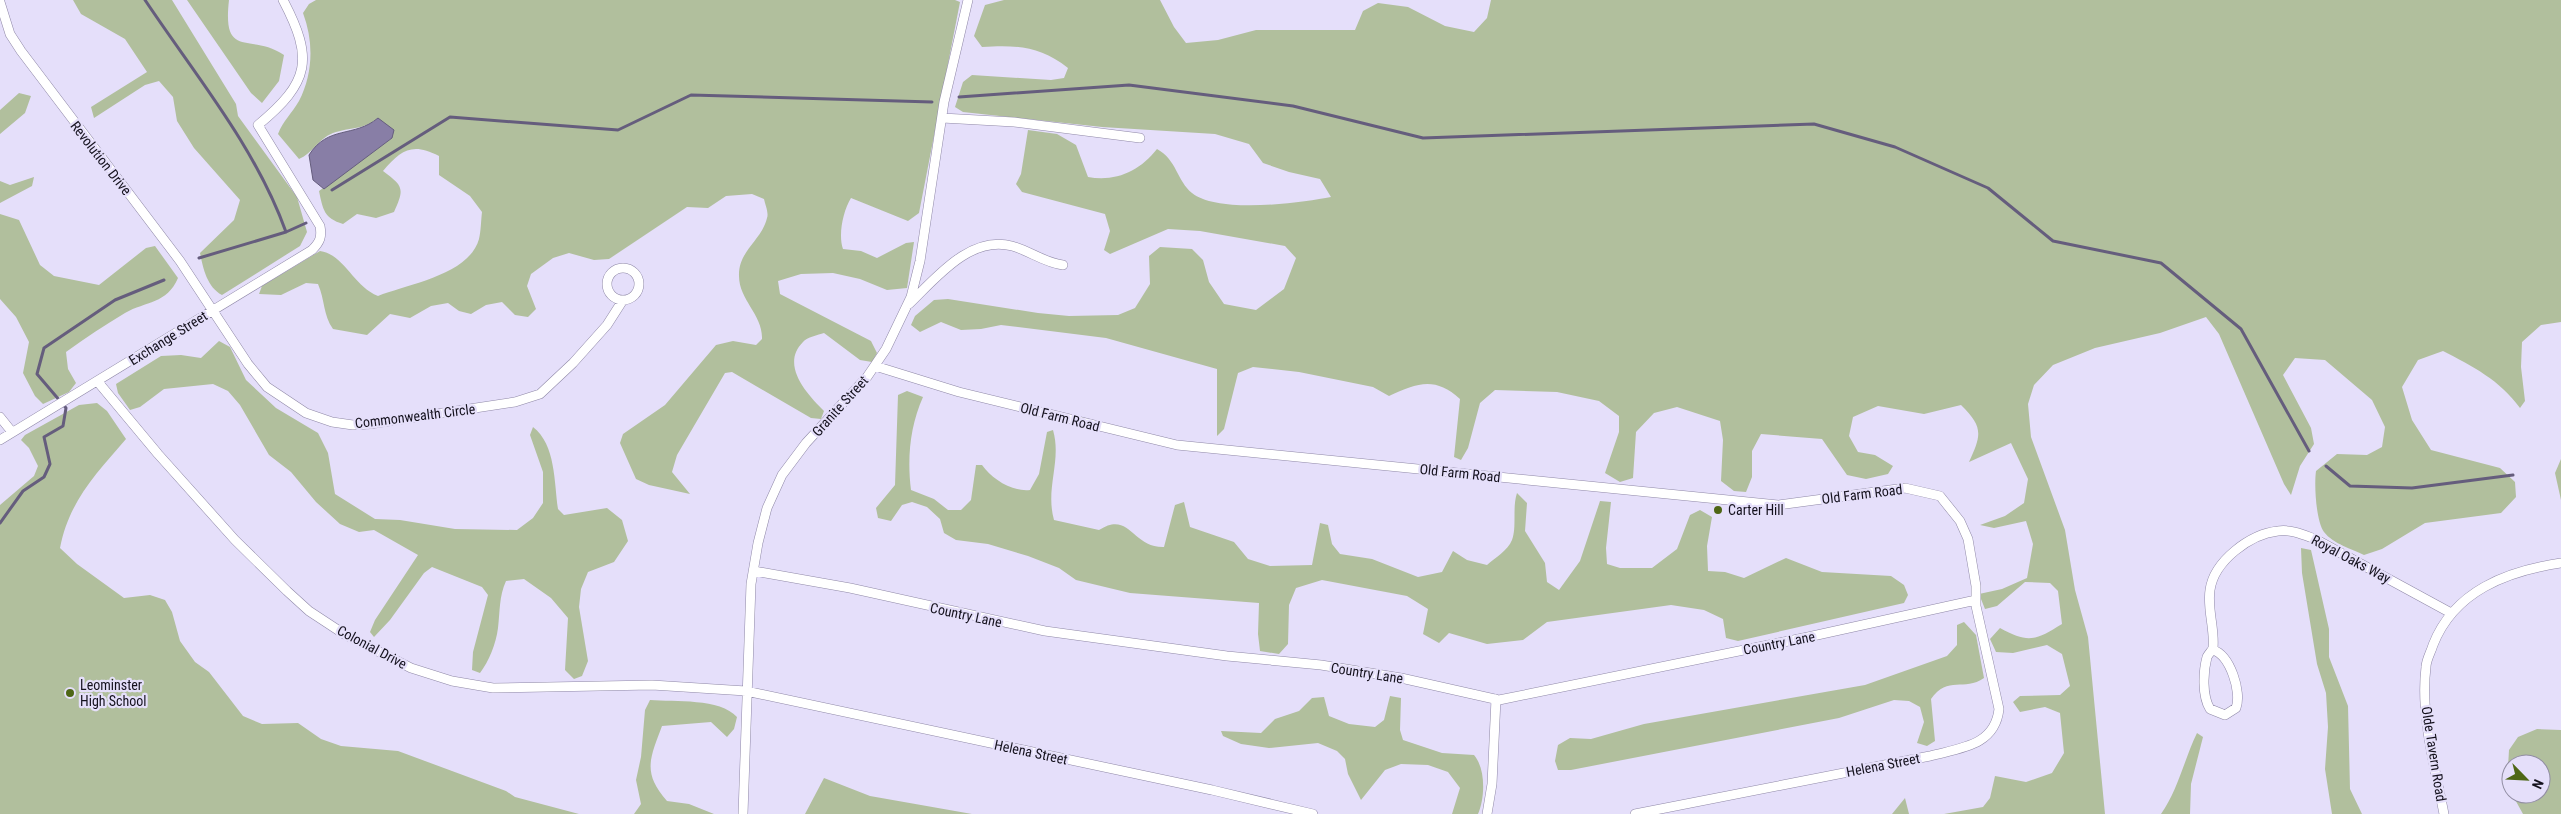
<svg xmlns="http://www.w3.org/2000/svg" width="2561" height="814" font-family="'Roboto Condensed',sans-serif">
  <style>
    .green { fill: #b1bf9d; fill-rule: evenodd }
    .water { fill: #887ea6; stroke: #655d7d }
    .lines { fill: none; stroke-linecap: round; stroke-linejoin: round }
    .stream { stroke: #655d7d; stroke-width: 3 }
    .street-casing { stroke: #8f88a7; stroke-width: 10 }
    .street { stroke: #fff; stroke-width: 9 }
    .poi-dot { fill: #4e6616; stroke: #e5dffa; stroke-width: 2 }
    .labels { text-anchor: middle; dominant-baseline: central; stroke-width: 4.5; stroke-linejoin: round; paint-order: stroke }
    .street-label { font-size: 14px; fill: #14111d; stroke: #e5dffa }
    .poi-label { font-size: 14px; fill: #14111d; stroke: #e5dffa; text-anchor: start }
  </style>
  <rect width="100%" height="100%" fill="#e5dffa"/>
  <path class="green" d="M 73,0 L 172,0 L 236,104 L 238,116 L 297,197 L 307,232 L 300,246 L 222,295 C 207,287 203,268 200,253 L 234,220 L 240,200 L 194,148 L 177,121 L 173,97 L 159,81 L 145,85 L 94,118 L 91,107 L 147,72 L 125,39 L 81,14 Z
    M 187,0 L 229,0 C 222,61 251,32 284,55 L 279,81 L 262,103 L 251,93 Z
    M 316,0 L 955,0 L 960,2 L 919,213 L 908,221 L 851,198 C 843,211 838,235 843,249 L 861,251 L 877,258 L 906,243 L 914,242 L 907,288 L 887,290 L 860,279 L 833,273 L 801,274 L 778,281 L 780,294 L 871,341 L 877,353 L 872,362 L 860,360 L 824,333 C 818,335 807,337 803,342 C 780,365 807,394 824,411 L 821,419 L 811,418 L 732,372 L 725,373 L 677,455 L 672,472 L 690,494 L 649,485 L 636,479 L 620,443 L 623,434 L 665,405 L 716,345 L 733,341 L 756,345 L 762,339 C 763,315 739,300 739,276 C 738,251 762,240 767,218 C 769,213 765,204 764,199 L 752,194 L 726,196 L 708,208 L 687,207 L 609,259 L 594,260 L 569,253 L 553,258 L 531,274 L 527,286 L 536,309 L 528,317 L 515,315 L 502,302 L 486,305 L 471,314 L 459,311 L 448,303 L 431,306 L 410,318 L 390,314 L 367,335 L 333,329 C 323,315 325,300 318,284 L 306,283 L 281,295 L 259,294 L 262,286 L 320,251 C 345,255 353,286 378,296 C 408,284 469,275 479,239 C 481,231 481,220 482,212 L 470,196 L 439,175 L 439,156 C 412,142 401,150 383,171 C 403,186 405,188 394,212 L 376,218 L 357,214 L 343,224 C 324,218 323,210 319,191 L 392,138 L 378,118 C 364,130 350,127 333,133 C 318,139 313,153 299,159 L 278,134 C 283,121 292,113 299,101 C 313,74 314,42 303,13 L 309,4 Z
    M 1004,0 L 1160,0 L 1174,27 L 1186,43 L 1218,40 L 1256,30 L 1355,30 L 1363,11 L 1378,3 L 1408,7 L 1445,26 L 1474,32 L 1487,18 L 1491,0 L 2561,0 L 2561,322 L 2541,325 L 2522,342 L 2521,367 L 2525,401 L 2520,408 C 2500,380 2472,366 2443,351 L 2418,360 L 2402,387 L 2412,420 L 2431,450 L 2500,468 L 2515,482 L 2516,497 L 2501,513 L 2425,523 L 2382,549 L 2364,555 C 2352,549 2333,544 2324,532 C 2316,521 2314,485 2316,471 L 2337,454 L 2367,455 L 2382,447 L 2385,427 L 2372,400 L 2325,360 L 2295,358 L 2283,375 L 2311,428 L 2314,444 L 2300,466 L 2291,495 L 2284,484 L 2219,334 L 2206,317 L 2160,333 L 2095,348 L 2053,365 L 2034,385 L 2028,404 L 2031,437 L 2065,530 L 2075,590 L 2088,637 L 2105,814 L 1944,814 L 1983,807 L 1990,798 L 1995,776 L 2026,782 L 2052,773 L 2064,753 L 2060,713 L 2045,707 L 2020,712 L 2013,702 L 2020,696 L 2060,695 L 2070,686 L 2062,654 L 2047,645 L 2013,653 L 1996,652 L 1990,639 L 2000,628 C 2029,644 2036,640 2062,624 L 2058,591 L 2050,583 L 2025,582 L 1997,606 L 1985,609 L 1979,594 L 2002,589 L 2027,578 L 2033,544 L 2026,521 L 1994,528 L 1980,525 L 2005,516 L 2024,503 L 2028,479 L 2011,443 L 1969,462 C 1982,434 1983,427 1961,405 L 1924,414 L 1878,406 L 1853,417 L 1849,436 L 1858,452 L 1875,455 L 1893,466 L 1888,474 L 1866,479 L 1847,475 L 1822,439 L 1761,434 L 1752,451 L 1752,477 L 1746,492 L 1734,491 L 1721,481 L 1723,440 L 1720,421 L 1677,407 L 1654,413 L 1636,432 L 1633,478 L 1620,482 L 1605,473 L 1619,432 L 1619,416 L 1599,401 L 1557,392 L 1495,390 L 1480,403 L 1468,448 L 1461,460 L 1454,457 L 1460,399 C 1435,376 1417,383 1389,396 L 1373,387 L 1299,372 L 1253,367 L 1238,373 L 1224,429 L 1217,436 L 1217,369 L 1106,338 L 1001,325 L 981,329 L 961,330 L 941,322 L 920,332 L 911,325 L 915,316 L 934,300 L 948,299 L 1038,313 L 1069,316 L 1118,315 L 1135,308 L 1150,284 L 1149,256 L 1160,247 L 1192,249 L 1203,260 L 1209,282 L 1224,304 L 1256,310 L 1284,289 L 1296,258 L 1285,246 L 1200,231 L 1168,229 L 1110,254 L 1104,250 L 1110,231 L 1105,214 L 1022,192 L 1016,184 L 1021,174 L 1028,130 L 1057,134 L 1076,145 L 1088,177 C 1116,182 1140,171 1157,149 C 1177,160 1177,181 1192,193 C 1218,214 1300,203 1331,197 L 1320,179 L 1289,172 L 1263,163 L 1249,144 L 1215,134 L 1102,127 L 963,112 L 955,107 L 963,82 L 972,75 L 1051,80 L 1064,78 L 1068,68 C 1040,46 1017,45 982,47 L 974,36 L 985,5 Z
    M 19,93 L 31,96 L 25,113 L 0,134 L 0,110 Z
    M 34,177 L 32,186 L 0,203 L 0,181 L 10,185 Z
    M 0,214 L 19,220 L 40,265 L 54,276 L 99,285 L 146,248 L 155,246 L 178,278 C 167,304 146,301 125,313 C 105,325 85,338 66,352 L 68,369 L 76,383 L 69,392 L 43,404 L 35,396 L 23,373 L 29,342 L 16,317 L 0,299 Z
    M 219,341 L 230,347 L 246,380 L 276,408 L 318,433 L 328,453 L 335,494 L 375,519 L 400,520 L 455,529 L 517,530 L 533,518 L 543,503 L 543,472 L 530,435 L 533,427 C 556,445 554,482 558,509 L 564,515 L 607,508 L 622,520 L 628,541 L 614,562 L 588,572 L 581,589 L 579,607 L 588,661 L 582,676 L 574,679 L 565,670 L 568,618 L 551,598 L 524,579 L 506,581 C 499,596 500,612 498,628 C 496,644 489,661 480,673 L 472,670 L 473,652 L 488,595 L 482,587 L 432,567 L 424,573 L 390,620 L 374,637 L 370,632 L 375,620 L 418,555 L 374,530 L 359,532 L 340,524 L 316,502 L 291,472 L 269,455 L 240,405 L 228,391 L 213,384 L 164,389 L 140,407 L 130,410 L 118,393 L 116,384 L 161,356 L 181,355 L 201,358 Z
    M 907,391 L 923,397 C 910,426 907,458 911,490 L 934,499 L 948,510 L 961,510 L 971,500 L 976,465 L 982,465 C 992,479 1012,492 1030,490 L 1039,474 L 1047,432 L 1053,430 C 1062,461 1045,488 1054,520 L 1099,530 C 1130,510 1132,548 1164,547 L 1175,505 L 1184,502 L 1190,527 L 1234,542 L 1248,559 L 1270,566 L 1312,565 L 1320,523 L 1328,525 L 1332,544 L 1340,554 L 1372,559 L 1418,577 L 1442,572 L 1453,551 L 1467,560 L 1487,565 C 1495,558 1508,550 1512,540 C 1517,527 1512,508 1517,493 L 1527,503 L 1525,531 L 1545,563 L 1547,582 L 1559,590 L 1580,561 L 1600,501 L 1611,502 L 1606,548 L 1607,564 L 1620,568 L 1652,568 L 1677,549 L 1690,515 L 1700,510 L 1712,517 L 1707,546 L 1708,571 L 1725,572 L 1744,578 L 1786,558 L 1822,572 L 1891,576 L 1904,585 L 1908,595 L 1904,603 L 1738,641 L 1726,638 L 1723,619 L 1704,610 L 1671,605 L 1547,622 L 1523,640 L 1487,644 L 1449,633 L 1439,643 L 1423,634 L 1428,609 L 1407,596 L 1322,580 L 1296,588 L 1289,605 L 1288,644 L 1279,654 L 1260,651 L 1258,634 L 1259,603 L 1130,593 L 1076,580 L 1059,568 L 1028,556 L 988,544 L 956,540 L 944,533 L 940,519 L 927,507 L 912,502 L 902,505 L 891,521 L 878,518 L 876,508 L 895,485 L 898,395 Z
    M 97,403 L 107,411 L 126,439 C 96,474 69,501 60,548 L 77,564 L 124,598 L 150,595 L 165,600 L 172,612 L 180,641 L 195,662 L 209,672 L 243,716 L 262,724 L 298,723 L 321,739 L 341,746 L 398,751 L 506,791 L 515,797 L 579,814 L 0,814 L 0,505 L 34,476 L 38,466 L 29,448 L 21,440 L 25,435 L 79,405 Z
    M 2561,459 L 2561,500 L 2555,473 Z
    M 2301,548 L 2311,550 L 2329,629 L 2329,657 L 2348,706 L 2350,789 L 2362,814 L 2332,814 L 2325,769 L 2328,727 L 2326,693 L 2317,664 L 2302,573 Z
    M 1964,622 L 1976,635 L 1984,678 C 1964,692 1948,675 1931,699 L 1935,741 L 1927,746 L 1917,743 L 1924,722 L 1920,707 L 1909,701 L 1894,700 L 1839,718 L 1571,770 L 1558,770 L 1555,761 L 1558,745 L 1570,738 L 1591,739 L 1644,724 L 1865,685 L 1947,656 L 1957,645 L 1957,625 Z
    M 1390,696 L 1401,698 L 1400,730 L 1403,740 L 1442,753 L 1474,755 C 1486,769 1485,798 1478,814 L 1452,814 L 1460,788 L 1448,772 L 1428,765 L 1401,764 L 1385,770 L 1361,800 L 1348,774 L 1345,759 L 1337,751 L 1318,743 L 1269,748 L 1241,744 L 1223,736 L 1221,731 L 1261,733 L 1275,719 L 1299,711 L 1312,698 L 1324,697 L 1329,716 L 1349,724 L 1375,727 L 1384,720 Z
    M 650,700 C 675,702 720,698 737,717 L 734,729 L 727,737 L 711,722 L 662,726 C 650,758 642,773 667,801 L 689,804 L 714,814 L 634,814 L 641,804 L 636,780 L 641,757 L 645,710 Z
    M 2537,729 L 2561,730 L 2561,814 L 2523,814 L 2507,785 L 2509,750 L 2518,737 ZM 2511,764 L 2541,764 L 2541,794 L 2511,794 Z
    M 2197,733 L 2203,737 L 2191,784 L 2190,814 L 2161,814 C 2178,790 2184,760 2197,733 Z
    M 824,778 L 870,796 L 972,814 L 805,814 Z
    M 1905,798 L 1909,814 L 1892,814 Z"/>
  <path class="water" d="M 378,118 L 394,130 L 392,138 L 324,189 L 313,180 L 309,155 C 328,125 354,138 378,118 Z"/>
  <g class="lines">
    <path class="stream" d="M 145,0 C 195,75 255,146 286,232
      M 959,97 L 1129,85 L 1293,106 L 1423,138 L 1814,124 L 1895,147 L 1988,188 L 2053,241 L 2161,263 L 2241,329 L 2309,451
      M 332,190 L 450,117 L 618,130 L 691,95 L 932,102
      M 199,258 L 286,232 L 306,223
      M 2326,466 L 2350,486 L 2412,488 L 2513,475
      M 0,523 L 23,491 L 44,477 L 50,464 L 44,437 L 63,426 L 66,408 L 37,374 L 44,348 L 115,300 L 164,280"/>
    <defs>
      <path id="street" d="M 0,2 L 10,34 L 21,51 L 180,261 L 248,364 L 267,387 L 306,413 L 332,422 L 353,425 L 370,424 L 515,402 L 540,394 L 573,363 L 607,325 L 623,300
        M 942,118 L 1014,122 L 1140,138
        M607 284a16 16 0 1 1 32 0a16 16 0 1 1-32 0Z
        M 909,304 C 936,278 970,235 1012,246 C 1030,251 1045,263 1063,265
        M 875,366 L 959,392 L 1177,445 L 1778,505 L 1905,488 L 1940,496 L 1960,521 L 1968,539 L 1976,586 L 1976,606 L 1999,709 C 1995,746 1960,748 1930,756 L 1635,814
        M 98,382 L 158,454 L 235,540 L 287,591 L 309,611 L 344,634 L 411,668 L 452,681 L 493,688 L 652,685 L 746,691 L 1212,790 L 1313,814
        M 0,417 L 12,432
        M 0,440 L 312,250 C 320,242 322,237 320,226 L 258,125 C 310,82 314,59 283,0
        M 754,571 L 850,588 L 1045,631 L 1227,656 L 1321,665 L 1401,678 L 1499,700 L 1808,637 L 1976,600
        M 2213,650 C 2230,655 2242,692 2236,708 L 2225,715 L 2210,709 C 2202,696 2203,672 2207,657 C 2209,653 2212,651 2213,648 C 2215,629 2207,609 2210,590 C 2214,561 2250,534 2278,531 C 2291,529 2304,535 2315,539 L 2451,613
        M 743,814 L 751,584 L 758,543 L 767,508 L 782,475 L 806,443 L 867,377 L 886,349 L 911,297 L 920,261 L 944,102 L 968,0
        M 1487,814 L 1492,784 L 1496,699
        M 2444,814 C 2435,767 2420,715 2426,667 C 2426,660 2431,652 2433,645 C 2454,591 2507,571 2561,563"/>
    </defs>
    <use href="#street" class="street-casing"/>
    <use href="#street" class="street"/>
  </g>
  <g class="poi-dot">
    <circle cx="1718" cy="510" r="5"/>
    <circle cx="70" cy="693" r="5"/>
  </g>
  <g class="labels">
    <g class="street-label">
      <text transform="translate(101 158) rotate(52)">Revolution Drive</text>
      <text transform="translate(168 338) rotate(-32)">Exchange Street</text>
      <text transform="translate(840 406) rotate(-48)">Granite Street</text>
      <text transform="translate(415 416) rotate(-7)">Commonwealth Circle</text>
      <text transform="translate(1060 417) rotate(14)">Old Farm Road</text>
      <text transform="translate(1460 473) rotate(6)">Old Farm Road</text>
      <text transform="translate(1862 494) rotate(-7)">Old Farm Road</text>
      <text transform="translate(2351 559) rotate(28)">Royal Oaks Way</text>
      <text transform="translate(966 615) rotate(12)">Country Lane</text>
      <text transform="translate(1779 643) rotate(-11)">Country Lane</text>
      <text transform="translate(372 647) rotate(28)">Colonial Drive</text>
      <text transform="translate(1367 673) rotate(9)">Country Lane</text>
      <text transform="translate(1031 752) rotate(12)">Helena Street</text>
      <text transform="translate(2434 754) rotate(81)">Olde Tavern Road</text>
      <text transform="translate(1883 765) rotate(-11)">Helena Street</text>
    </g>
    <g class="poi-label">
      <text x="1728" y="510">Carter Hill</text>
      <text x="80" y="685">Leominster<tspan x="80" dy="16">High School</tspan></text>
    </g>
  </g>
  <g transform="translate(2526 779) rotate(114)"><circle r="24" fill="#e5dffa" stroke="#918da2"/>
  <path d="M0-4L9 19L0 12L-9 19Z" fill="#4e6616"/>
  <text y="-8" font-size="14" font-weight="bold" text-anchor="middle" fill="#14111d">N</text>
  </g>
</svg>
